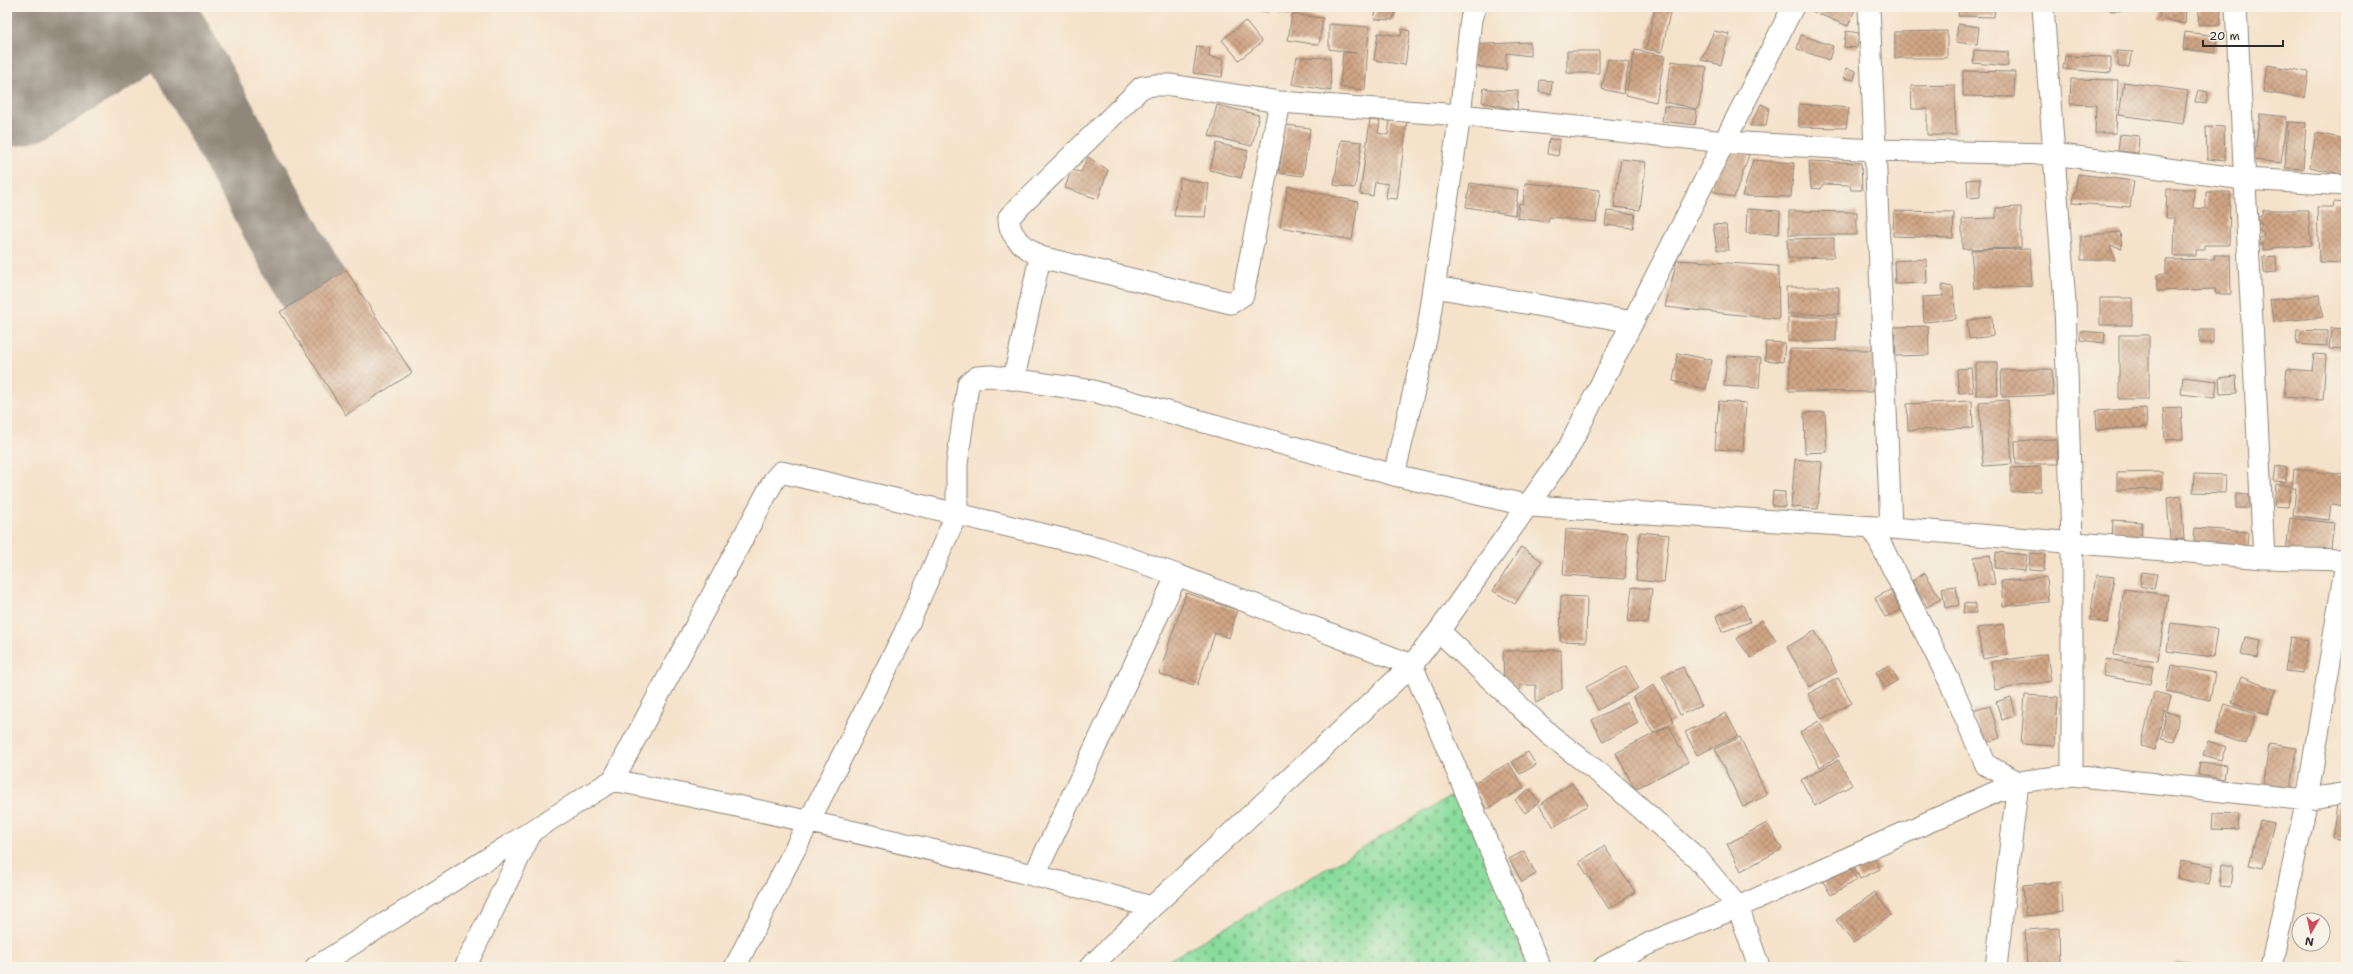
<svg xmlns="http://www.w3.org/2000/svg" width="2353" height="974" font-family="'Shantell Sans',sans-serif">
  <style>
    .cemetery { fill: url(#cemetery-stones); stroke: #5a8464 }
    .lines { fill: none; stroke-linecap: round; stroke-linejoin: round }
    .taxiway { stroke: #90867a; stroke-width: 72 }
    .runway { stroke: #90867a; stroke-width: 179 }
    .building { fill: url(#building-cross-hatch) }
    .street-casing { stroke: #90867a; stroke-width: 23 }
    .street { stroke: #fff; stroke-width: 21 }
  </style>
  <defs>
    <pattern id="cemetery-stones" width="16" height="16" patternUnits="userSpaceOnUse"><rect width="16" height="16" fill="#8adc9c"/><path d="M2 7V4a2 2 0 0 1 4 0v3zM10 15v-3a2 2 0 0 1 4 0v3z" fill="#77bd87"/></pattern>
    <pattern id="building-cross-hatch" width="8" height="8" patternUnits="userSpaceOnUse"><rect width="8" height="8" fill="#d0a585"/><path d="M0 0l8 8M0 8l8-8" fill="none" stroke="#a9876d"/></pattern>
  </defs>
  <rect width="100%" height="100%" fill="#f7f3e8"/>
  <filter id="ink" filterUnits="userSpaceOnUse"><feTurbulence type="fractalNoise" baseFrequency=".025" numOctaves="2"/><feDisplacementMap in="SourceGraphic" scale="8" xChannelSelector="R" yChannelSelector="G"/><feConvolveMatrix kernelMatrix="1 2 1 2 8 2 1 2 1" color-interpolation-filters="sRGB"/></filter>
  <filter id="wash" filterUnits="userSpaceOnUse"><feTurbulence type="fractalNoise" baseFrequency=".012" numOctaves="4" result="noise"/><feDisplacementMap in="SourceGraphic" scale="16" xChannelSelector="R" yChannelSelector="G"/><feGaussianBlur stdDeviation="0.9" result="paint"/><feColorMatrix in="noise" values="0 0 0 0 0 0 0 0 0 0 0 0 0 0 0 0 0 1.4 0 .05"/><feComposite in="paint" operator="in"/></filter>
  <g filter="url(#wash)">
    <rect width="100%" height="100%" fill="#f5e2ca"/>
    <path class="cemetery" d="M 1462,790 L 1528,967 L 1157,967 Z"/>
    <g class="lines">
      <path class="taxiway" d="M 158,7 L 314,290"/>
      <path class="runway" d="M 7,57 L 92,7"/>
    </g>
    <g id="blocks">
      <path class="building" d="M 1254,7 L 1290,7 L 1289,13 L 1269,9 L 1268,12 L 1254,10 Z
        M 1377,7 L 1397,7 L 1393,20 L 1374,19 Z
        M 1544,7 L 1582,7 L 1582,9 Z
        M 1655,7 L 1671,7 L 1662,52 L 1646,49 Z
        M 1811,7 L 1856,7 L 1848,26 L 1809,10 Z
        M 1959,7 L 1995,7 L 1994,17 L 1958,16 Z
        M 2112,7 L 2133,7 L 2133,10 L 2110,11 Z
        M 2160,7 L 2186,7 L 2185,24 L 2159,18 Z
        M 2191,7 L 2221,7 L 2220,25 L 2198,24 L 2199,9 Z
        M 1292,14 L 1323,18 L 1319,45 L 1288,40 Z
        M 1245,21 L 1262,42 L 1239,60 L 1222,40 Z
        M 1329,24 L 1369,27 L 1365,90 L 1340,87 L 1343,52 L 1356,53 L 1329,49 Z
        M 1958,24 L 1979,27 L 1977,45 L 1956,42 Z
        M 1402,29 L 1410,31 L 1405,65 L 1374,60 L 1378,33 L 1401,36 Z
        M 1714,31 L 1729,34 L 1721,65 L 1701,60 Z
        M 1846,31 L 1859,33 L 1857,48 L 1844,47 Z
        M 1947,31 L 1947,58 L 1895,58 L 1895,32 Z
        M 2185,32 L 2217,36 L 2215,53 L 2183,49 Z
        M 1801,35 L 1833,46 L 1829,60 L 1797,49 Z
        M 1530,42 L 1530,56 L 1506,53 L 1506,70 L 1474,66 L 1468,45 Z
        M 1197,46 L 1210,48 L 1209,57 L 1224,59 L 1222,77 L 1193,73 Z
        M 1635,50 L 1665,56 L 1656,102 L 1626,95 Z
        M 1974,50 L 2008,52 L 2008,66 L 1973,63 Z
        M 1567,51 L 1599,51 L 1599,73 L 1567,73 Z
        M 2116,51 L 2133,52 L 2129,66 L 2119,67 Z
        M 2065,56 L 2111,57 L 2111,73 L 2063,69 Z
        M 1297,57 L 1330,58 L 1331,91 L 1292,84 Z
        M 1608,59 L 1629,63 L 1623,94 L 1602,89 Z
        M 1672,61 L 1707,67 L 1698,109 L 1664,102 Z
        M 2267,65 L 2309,72 L 2305,98 L 2263,92 Z
        M 1846,68 L 1856,71 L 1854,80 L 1844,78 Z
        M 1963,71 L 2015,72 L 2014,97 L 1963,96 Z
        M 2071,79 L 2118,80 L 2116,133 L 2095,133 L 2096,105 L 2070,104 Z
        M 1540,80 L 1552,81 L 1551,94 L 1539,92 Z
        M 2124,82 L 2188,91 L 2183,124 L 2119,115 Z
        M 1955,85 L 1956,135 L 1927,135 L 1927,109 L 1912,109 L 1911,86 Z
        M 1484,88 L 1504,91 L 1518,90 L 1517,110 L 1482,102 Z
        M 2198,90 L 2208,92 L 2206,104 L 2195,102 Z
        M 1761,104 L 1769,108 L 1766,126 L 1750,126 Z
        M 1799,104 L 1849,108 L 1846,128 L 1799,127 Z
        M 1217,105 L 1259,115 L 1252,146 L 1209,136 Z
        M 1664,106 L 1697,110 L 1695,125 L 1662,121 Z
        M 2260,114 L 2287,117 L 2281,163 L 2254,160 Z
        M 1370,120 L 1380,121 L 1378,133 L 1388,135 L 1390,120 L 1407,122 L 1397,199 L 1386,198 L 1388,184 L 1375,182 L 1373,196 L 1360,194 Z
        M 2288,122 L 2306,123 L 2303,169 L 2285,168 Z
        M 1286,125 L 1310,128 L 1303,176 L 1279,173 Z
        M 2206,126 L 2224,127 L 2225,161 L 2207,159 Z
        M 2316,133 L 2346,139 L 2346,175 L 2310,167 Z
        M 2120,134 L 2139,136 L 2138,153 L 2118,151 Z
        M 1549,139 L 1560,140 L 1558,156 L 1547,154 Z
        M 1341,140 L 1362,142 L 1355,188 L 1334,185 Z
        M 1217,143 L 1248,151 L 1241,178 L 1210,170 Z
        M 1725,147 L 1749,155 L 1734,198 L 1710,190 Z
        M 1088,157 L 1108,170 L 1098,199 L 1065,188 L 1071,170 L 1081,172 Z
        M 1621,159 L 1646,162 L 1640,210 L 1614,207 Z
        M 1753,160 L 1794,163 L 1791,197 L 1742,196 Z
        M 1809,161 L 1861,163 L 1862,190 L 1851,190 L 1850,185 L 1823,184 L 1821,189 L 1811,188 Z
        M 2078,174 L 2134,181 L 2130,207 L 2073,203 Z
        M 1180,178 L 1209,184 L 1205,217 L 1174,216 Z
        M 1980,179 L 1980,197 L 1968,198 L 1967,180 Z
        M 1470,183 L 1518,190 L 1515,215 L 1466,207 Z
        M 1525,183 L 1600,190 L 1596,222 L 1549,217 L 1548,222 L 1517,218 L 1519,203 L 1523,204 Z
        M 1288,186 L 1358,202 L 1352,240 L 1280,227 Z
        M 2167,189 L 2194,189 L 2193,208 L 2206,209 L 2206,192 L 2230,192 L 2229,245 L 2204,245 L 2204,250 L 2196,250 L 2196,256 L 2174,256 L 2175,218 L 2166,218 Z
        M 2334,202 L 2346,203 L 2346,263 L 2319,262 L 2317,207 L 2333,207 Z
        M 2021,207 L 2021,248 L 1962,249 L 1962,219 L 1996,218 L 1996,208 Z
        M 1747,209 L 1780,211 L 1779,234 L 1746,233 Z
        M 2263,210 L 2308,210 L 2311,245 L 2263,250 L 2263,244 L 2258,244 L 2260,238 L 2263,237 L 2264,233 L 2259,230 L 2262,224 L 2257,223 L 2257,217 L 2261,216 Z
        M 1607,211 L 1635,214 L 1633,228 L 1605,225 Z
        M 1789,211 L 1857,212 L 1857,235 L 1789,235 Z
        M 1894,211 L 1954,212 L 1953,238 L 1893,236 Z
        M 1713,224 L 1726,225 L 1729,250 L 1717,250 Z
        M 2120,232 L 2122,248 L 2110,245 L 2115,260 L 2081,260 L 2081,236 Z
        M 1834,238 L 1834,257 L 1788,258 L 1787,239 Z
        M 2030,249 L 2032,286 L 1974,288 L 1971,250 Z
        M 2214,255 L 2230,255 L 2231,294 L 2216,294 L 2215,289 L 2157,291 L 2157,275 L 2166,274 L 2166,260 L 2215,259 Z
        M 2276,256 L 2277,272 L 2264,273 L 2263,257 Z
        M 1926,259 L 1927,283 L 1895,284 L 1894,261 Z
        M 1677,260 L 1778,266 L 1779,319 L 1665,307 Z
        M 346,270 L 412,373 L 346,415 L 280,312 Z
        M 1942,285 L 1953,287 L 1956,319 L 1924,322 L 1922,297 L 1943,296 Z
        M 1786,287 L 1839,287 L 1839,314 L 1787,314 Z
        M 2320,295 L 2323,317 L 2273,322 L 2270,300 Z
        M 2100,298 L 2132,298 L 2132,325 L 2100,325 Z
        M 1992,316 L 1993,336 L 1969,339 L 1967,321 Z
        M 1788,317 L 1836,317 L 1836,341 L 1788,341 Z
        M 1928,326 L 1929,355 L 1896,356 L 1894,327 Z
        M 2331,328 L 2346,329 L 2346,350 L 2329,349 Z
        M 2200,329 L 2213,329 L 2213,343 L 2200,343 Z
        M 2297,330 L 2327,331 L 2327,346 L 2296,344 Z
        M 2080,331 L 2105,333 L 2104,343 L 2080,340 Z
        M 2119,335 L 2149,335 L 2149,399 L 2119,399 Z
        M 1766,342 L 1785,343 L 1783,362 L 1765,360 Z
        M 1790,349 L 1874,350 L 1873,392 L 1789,391 Z
        M 1678,353 L 1712,360 L 1706,389 L 1673,381 Z
        M 2314,354 L 2326,355 L 2323,400 L 2284,397 L 2287,369 L 2312,371 Z
        M 1727,356 L 1761,358 L 1759,388 L 1724,386 Z
        M 1976,362 L 1997,362 L 1998,395 L 1976,395 Z
        M 1971,368 L 1973,392 L 1959,393 L 1957,369 Z
        M 2052,369 L 2053,395 L 2002,397 L 2001,370 Z
        M 2236,376 L 2237,393 L 2220,394 L 2219,378 Z
        M 2183,377 L 2217,381 L 2215,398 L 2181,394 Z
        M 2008,400 L 2012,464 L 1983,466 L 1979,402 Z
        M 1719,401 L 1746,403 L 1743,451 L 1715,449 Z
        M 1972,401 L 1973,428 L 1908,430 L 1907,404 Z
        M 2181,407 L 2183,439 L 2165,440 L 2163,408 Z
        M 2146,408 L 2147,427 L 2097,430 L 2096,411 Z
        M 1825,412 L 1827,452 L 1805,453 L 1804,413 Z
        M 2057,439 L 2058,464 L 2016,464 L 2015,441 Z
        M 1795,459 L 1822,462 L 1818,509 L 1791,507 Z
        M 2276,466 L 2287,468 L 2285,482 L 2274,481 Z
        M 2041,467 L 2041,491 L 2011,492 L 2011,468 Z
        M 2294,469 L 2346,475 L 2345,506 L 2331,504 L 2329,520 L 2293,516 L 2296,488 L 2292,488 Z
        M 2162,472 L 2162,489 L 2117,490 L 2117,473 Z
        M 2194,474 L 2226,475 L 2225,493 L 2193,492 Z
        M 2276,484 L 2291,486 L 2288,507 L 2274,506 Z
        M 1773,491 L 1785,492 L 1785,507 L 1772,506 Z
        M 2236,494 L 2249,495 L 2249,508 L 2236,508 Z
        M 2181,496 L 2184,539 L 2170,540 L 2167,498 Z
        M 2290,518 L 2334,523 L 2330,557 L 2286,552 Z
        M 2113,520 L 2142,522 L 2141,542 L 2112,540 Z
        M 2195,528 L 2248,532 L 2247,547 L 2194,543 Z
        M 1566,529 L 1628,533 L 1625,579 L 1563,575 Z
        M 1640,532 L 1669,535 L 1664,583 L 1636,580 Z
        M 1521,547 L 1542,561 L 1515,604 L 1493,591 Z
        M 1996,552 L 2027,555 L 2025,571 L 1995,568 Z
        M 2030,553 L 2045,554 L 2044,571 L 2029,570 Z
        M 1990,555 L 1995,584 L 1978,586 L 1974,557 Z
        M 2142,572 L 2157,574 L 2154,589 L 2140,586 Z
        M 1925,573 L 1941,599 L 1927,607 L 1912,581 Z
        M 2096,575 L 2114,577 L 2108,623 L 2090,620 Z
        M 2046,577 L 2048,602 L 2003,606 L 2001,581 Z
        M 1956,586 L 1959,605 L 1945,608 L 1942,588 Z
        M 1632,587 L 1652,589 L 1648,623 L 1628,621 Z
        M 2124,589 L 2168,595 L 2158,661 L 2114,655 Z
        M 1890,590 L 1901,610 L 1885,617 L 1875,598 Z
        M 1186,593 L 1237,610 L 1229,638 L 1215,633 L 1197,686 L 1159,674 Z
        M 1561,596 L 1587,597 L 1586,642 L 1560,641 Z
        M 1964,603 L 1976,604 L 1976,613 L 1963,613 Z
        M 1743,605 L 1750,622 L 1722,632 L 1716,616 Z
        M 1762,620 L 1776,641 L 1751,658 L 1737,639 Z
        M 2171,623 L 2217,629 L 2213,657 L 2167,651 Z
        M 2003,624 L 2008,654 L 1983,659 L 1977,628 Z
        M 1815,631 L 1837,672 L 1809,687 L 1787,647 Z
        M 2245,637 L 2261,640 L 2258,658 L 2241,655 Z
        M 2290,637 L 2308,640 L 2303,673 L 2285,671 Z
        M 1561,650 L 1562,689 L 1536,703 L 1536,685 L 1520,685 L 1520,690 L 1504,690 L 1503,651 Z
        M 2047,654 L 2051,681 L 1995,690 L 1991,662 Z
        M 2106,659 L 2153,667 L 2150,684 L 2103,676 Z
        M 1889,665 L 1898,680 L 1885,688 L 1876,672 Z
        M 2171,665 L 2215,673 L 2210,700 L 2166,691 Z
        M 1627,666 L 1638,688 L 1598,710 L 1586,687 Z
        M 1683,667 L 1701,706 L 1680,715 L 1662,676 Z
        M 2241,677 L 2276,690 L 2267,715 L 2232,703 Z
        M 1838,678 L 1852,703 L 1822,719 L 1808,694 Z
        M 1654,685 L 1674,722 L 1653,733 L 1633,697 Z
        M 2154,692 L 2171,696 L 2167,711 L 2164,711 L 2155,750 L 2141,746 Z
        M 2025,695 L 2058,697 L 2055,746 L 2021,744 Z
        M 2011,697 L 2016,715 L 2002,720 L 1996,702 Z
        M 1627,702 L 1638,723 L 1603,742 L 1592,720 Z
        M 2225,704 L 2256,714 L 2246,744 L 2215,734 Z
        M 1990,706 L 2000,738 L 1982,744 L 1972,711 Z
        M 2166,712 L 2179,715 L 2174,742 L 2161,739 Z
        M 1726,713 L 1738,736 L 1697,755 L 1685,732 Z
        M 1819,721 L 1839,756 L 1820,767 L 1800,732 Z
        M 1669,726 L 1688,762 L 1635,789 L 1616,753 Z
        M 1740,737 L 1767,795 L 1743,807 L 1715,749 Z
        M 2208,741 L 2226,747 L 2221,760 L 2203,755 Z
        M 2269,744 L 2297,748 L 2291,792 L 2263,788 Z
        M 1528,752 L 1536,765 L 1520,774 L 1512,762 Z
        M 1838,760 L 1852,785 L 1815,806 L 1801,780 Z
        M 2200,762 L 2226,765 L 2224,779 L 2198,775 Z
        M 1509,763 L 1524,788 L 1487,809 L 1472,784 Z
        M 1572,783 L 1588,805 L 1554,827 L 1539,805 Z
        M 1529,789 L 1539,802 L 1525,813 L 1515,800 Z
        M 2337,805 L 2346,807 L 2346,840 L 2332,838 Z
        M 2213,813 L 2239,814 L 2238,830 L 2212,829 Z
        M 2260,820 L 2274,823 L 2263,868 L 2249,865 Z
        M 1767,823 L 1782,849 L 1741,871 L 1727,844 Z
        M 1604,846 L 1635,892 L 1609,909 L 1579,862 Z
        M 1524,851 L 1536,874 L 1522,882 L 1509,859 Z
        M 1872,853 L 1880,869 L 1860,879 L 1852,863 Z
        M 2181,860 L 2213,866 L 2209,885 L 2177,878 Z
        M 1847,863 L 1857,880 L 1831,895 L 1821,878 Z
        M 2222,864 L 2233,866 L 2230,887 L 2219,886 Z
        M 2061,882 L 2063,912 L 2025,916 L 2023,885 Z
        M 1875,892 L 1891,915 L 1853,943 L 1836,920 Z
        M 2059,928 L 2060,967 L 2027,967 L 2025,930 Z
        M 2175,961 L 2200,966 L 2200,967 L 2174,967 Z"/>
    </g>
  </g>
  <g filter="url(#ink)">
    <use href="#blocks" fill-opacity="0" stroke="#90867a" stroke-width="1"/>
    <g class="lines">
      <defs>
        <path id="street" d="M 1869,7 L 1891,528
          M 2043,7 L 2065,303 L 2072,543 L 2072,775
          M 2236,7 L 2264,558
          M 1040,257 L 1231,303 L 1243,295 L 1280,102
          M 1435,287 L 1633,322
          M 1014,378 L 1040,257 C 1025,246 1008,238 1009,217 L 1142,87 L 1154,85 L 1171,85 L 1280,102 L 1460,115 L 1726,142 L 1875,150 L 2053,154 L 2244,179 L 2346,185
          M 1394,475 L 1427,335 L 1460,115 L 1471,19 L 1475,7
          M 1872,527 L 1949,680 L 1986,765 L 2018,782 L 1996,967
          M 1439,631 L 1550,735 L 1612,783 L 1698,859 L 1738,907 L 1759,967
          M 613,780 C 794,817 974,857 1152,907
          M 1035,874 L 1177,575
          M 316,967 L 613,780 L 774,480 L 781,472 L 1100,548 L 1177,575 L 1412,665 L 1540,967
          M 465,967 L 531,833
          M 735,967 L 904,634 L 957,513 L 957,464 L 968,384 L 977,377 L 991,376 L 1093,391 L 1394,475 L 1530,506 L 1891,528 L 2264,558 L 2346,560
          M 1090,967 L 1152,907 L 1412,665 L 1439,631 L 1569,447 L 1793,7
          M 1604,967 L 1650,943 L 1738,907 L 2018,782 L 2072,775 L 2307,800 L 2346,793
          M 2271,967 L 2307,800 L 2346,563"/>
      </defs>
      <use href="#street" class="street-casing"/>
      <use href="#street" class="street"/>
    </g>
  </g>
  <rect width="2353" height="974" fill="none" stroke="#f7f3e8" stroke-width="24"/>
  <g transform="translate(2311 932) rotate(189)"><circle r="19" fill="#f7f3e8" stroke="#a5a39c"/>
  <path d="M0-3L7 15L0 10L-7 15Z" fill="#d1495b"/>
  <text y="-6" font-size="11" font-weight="bold" text-anchor="middle" fill="#2b2b2b">N</text>
  </g>
  <path d="M2203 40v6h80v-6" fill="none" stroke="#2b2b2b" stroke-width="2"/>
  <text x="2209" y="40" font-size="12" fill="#2b2b2b" stroke="#f7f3e8" stroke-width="3" paint-order="stroke">20 m</text>
</svg>
